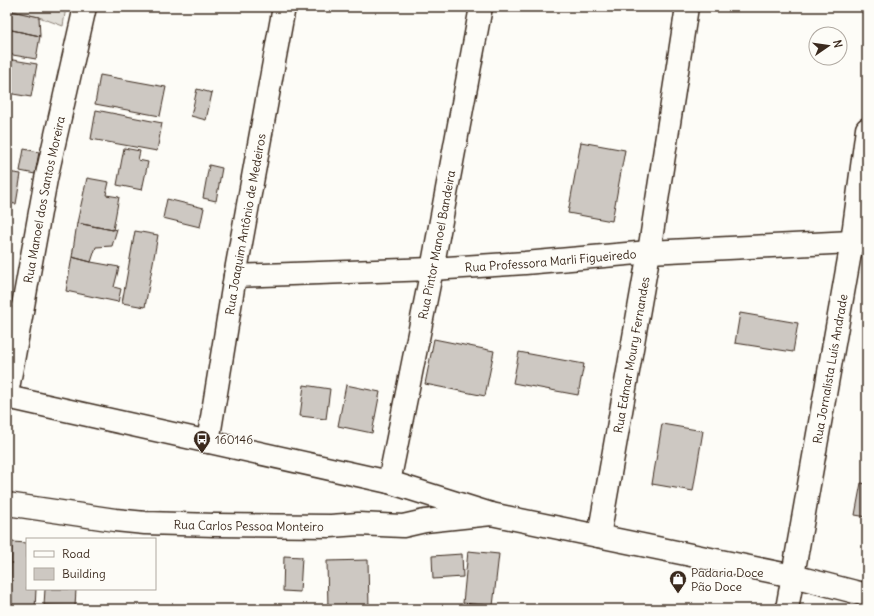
<svg xmlns="http://www.w3.org/2000/svg" width="874" height="616" font-family="Delius,sans-serif">
  <style>
    .green { fill: #e1ded7; stroke: #8e847a }
    .building { fill: #cdc8c2; stroke: #3b2a1e }
    .lines { fill: none; stroke-linecap: round; stroke-linejoin: round }
    .street-casing { stroke: #3b2a1e; stroke-width: 25 }
    .secondary-casing { stroke: #3b2a1e; stroke-width: 25 }
    .street { stroke: #fdfcf7; stroke-width: 22 }
    .secondary { stroke: #fdfcf7; stroke-width: 22 }
    .labels { text-anchor: middle; dominant-baseline: central; stroke-width: 3; stroke-linejoin: round; paint-order: stroke }
    .street-label { font-size: 12px; fill: #3b2a1e; stroke: #fdfcf7 }
    .poi-label { font-size: 12px; fill: #3b2a1e; stroke: #fdfcf7; text-anchor: start }
  </style>
  <rect width="100%" height="100%" fill="#fdfcf7"/>
  <filter id="ink" filterUnits="userSpaceOnUse"><feTurbulence type="fractalNoise" baseFrequency=".025" numOctaves="2"/><feDisplacementMap in="SourceGraphic" scale="8" xChannelSelector="R" yChannelSelector="G"/><feConvolveMatrix kernelMatrix="1 2 1 2 8 2 1 2 1" color-interpolation-filters="sRGB"/></filter>
  <g filter="url(#ink)">
    <path class="green" d="M 7,7 L 66,7 L 63,26 L 39,17 L 7,10 Z"/>
    <path class="building" d="M 7,10 L 39,17 L 40,36 L 7,29 Z
      M 7,29 L 40,36 L 36,59 L 7,54 Z
      M 7,59 L 37,64 L 31,97 L 7,93 Z
      M 100,75 L 166,87 L 160,116 L 95,104 Z
      M 197,89 L 212,93 L 206,120 L 191,116 Z
      M 96,110 L 162,123 L 157,151 L 91,139 Z
      M 581,142 L 625,150 L 612,221 L 568,213 Z
      M 124,148 L 140,151 L 138,160 L 148,162 L 142,190 L 117,185 Z
      M 24,149 L 39,152 L 35,174 L 20,171 Z
      M 209,165 L 222,168 L 216,201 L 203,198 Z
      M 7,172 L 21,174 L 16,204 L 7,203 Z
      M 87,178 L 109,182 L 106,195 L 119,197 L 113,230 L 77,223 Z
      M 167,199 L 204,208 L 200,227 L 163,218 Z
      M 77,223 L 113,230 L 117,229 L 112,246 L 96,247 L 91,262 L 72,257 Z
      M 135,231 L 158,235 L 145,307 L 122,303 Z
      M 72,257 L 91,262 L 119,267 L 114,287 L 121,289 L 118,302 L 66,291 Z
      M 740,313 L 798,323 L 793,352 L 735,343 Z
      M 434,339 L 494,351 L 485,396 L 425,384 Z
      M 519,352 L 584,364 L 578,395 L 513,383 Z
      M 304,385 L 330,389 L 326,419 L 300,416 Z
      M 346,385 L 380,392 L 372,433 L 338,426 Z
      M 662,424 L 703,431 L 693,491 L 652,484 Z
      M 861,483 L 867,484 L 867,517 L 855,515 Z
      M 12,542 L 27,543 L 27,589 L 36,589 L 35,609 L 10,609 Z
      M 468,551 L 499,554 L 493,606 L 463,603 Z
      M 462,554 L 463,577 L 433,579 L 432,556 Z
      M 284,556 L 302,557 L 300,592 L 283,591 Z
      M 368,560 L 369,609 L 328,609 L 327,561 Z
      M 45,589 L 76,589 L 75,607 L 44,605 Z"/>
    <g class="lines">
      <defs>
        <g id="street">
          <path id="s1" d="M 235,276 L 432,269 L 525,263 L 649,252 L 852,242 L 867,240"/>
          <path id="s2" d="M 7,394 L 46,179 L 85,7"/>
          <path id="s3" d="M 208,442 L 235,276 L 284,7"/>
          <path id="s4" d="M 389,482 L 432,269 L 481,7"/>
          <path id="s5" d="M 7,504 L 115,520 L 145,523 L 215,525 L 331,526 L 358,524 L 403,526 L 425,521 L 491,514"/>
          <path id="s6" d="M 599,536 L 649,252 L 687,7"/>
          <path id="s7" d="M 787,609 L 852,242 L 867,129"/>
        </g>
        <path id="secondary" d="M 7,397 L 389,482 L 491,514 L 793,576 L 867,595"/>
      </defs>
      <use href="#street" class="street-casing"/>
      <use href="#secondary" class="secondary-casing"/>
      <use href="#street" class="street"/>
      <use href="#secondary" class="secondary"/>
    </g>
  </g>
  <defs>
    <symbol id="bus-pin" viewBox="-11 -11 22 30"><path d="M0 17L-7.5 6A9.5 9.5 0 1 1 7.5 6Z" fill="#3b2a1e" stroke="#fdfcf7"/><path d="M-5-6H5V4H4V6H2V4H-2V6H-4V4H-5ZM-3.5-4V0h7V-4ZM-3.5 1.2v1.5H-2V1.2ZM2 1.2v1.5H3.5V1.2Z" fill="#fff"/></symbol>
    <symbol id="shop-pin" viewBox="-11 -11 22 30"><path d="M0 17L-7.5 6A9.5 9.5 0 1 1 7.5 6Z" fill="#3b2a1e" stroke="#fdfcf7"/><path d="M-5-2.5h2.3a2.7 3.5 0 0 1 5.4 0H5L5.5 6h-11ZM-1.5-2.5h3a1.5 2.3 0 0 0-3 0Z" fill="#fff"/></symbol>
  </defs>
  <g fill-rule="evenodd">
    <use href="#bus-pin" x="192" y="429" width="20" height="27"/>
    <use href="#shop-pin" x="668" y="569" width="20" height="27"/>
  </g>
  <g class="labels">
    <g class="street-label">
      <text stroke="none"><textPath href="#s2" startOffset="198">Rua Manoel dos Santos Moreira</textPath></text>
      <text stroke="none"><textPath href="#s3" startOffset="221">Rua Joaquim Antônio de Medeiros</textPath></text>
      <text stroke="none"><textPath href="#s4" startOffset="242">Rua Pintor Manoel Bandeira</textPath></text>
      <text stroke="none"><textPath href="#s1" startOffset="316">Rua Professora Marli Figueiredo</textPath></text>
      <text stroke="none"><textPath href="#s6" startOffset="184">Rua Edmar Moury Fernandes</textPath></text>
      <text stroke="none"><textPath href="#s7" startOffset="244">Rua Jornalista Luís Andrade</textPath></text>
      <text stroke="none"><textPath href="#s5" startOffset="243">Rua Carlos Pessoa Monteiro</textPath></text>
    </g>
    <g class="poi-label">
      <text x="215" y="439">160146</text>
      <text x="691" y="572">Padaria Doce<tspan x="691" dy="14">Pão Doce</tspan></text>
    </g>
  </g>
  <rect width="874" height="616" fill="none" stroke="#fdfcf7" stroke-width="24"/>
  <rect x="12" y="12" width="850" height="592" fill="none" stroke="#3b2a1e" stroke-width="1.5" filter="url(#ink)"/>
  <rect x="26" y="538" width="130" height="52" fill="#fdfcf7" stroke="#afa8a0"/>
  <rect x="34" y="551" width="20" height="6" fill="#fdfcf7" stroke="#afa8a0"/>
  <text x="62" y="558" font-size="12" fill="#3b2a1e">Road</text>
  <rect x="34" y="568" width="20" height="12" fill="#cdc8c2" stroke="#afa8a0"/>
  <text x="62" y="578" font-size="12" fill="#3b2a1e">Building</text>
  <g transform="translate(828 46) rotate(77)"><circle r="19" fill="#fdfcf7" stroke="#afa8a0"/>
  <path d="M0-3L7 15L0 10L-7 15Z" fill="#3b2a1e"/>
  <text y="-6" font-size="11" font-weight="bold" text-anchor="middle" fill="#3b2a1e">N</text>
  </g>
</svg>
